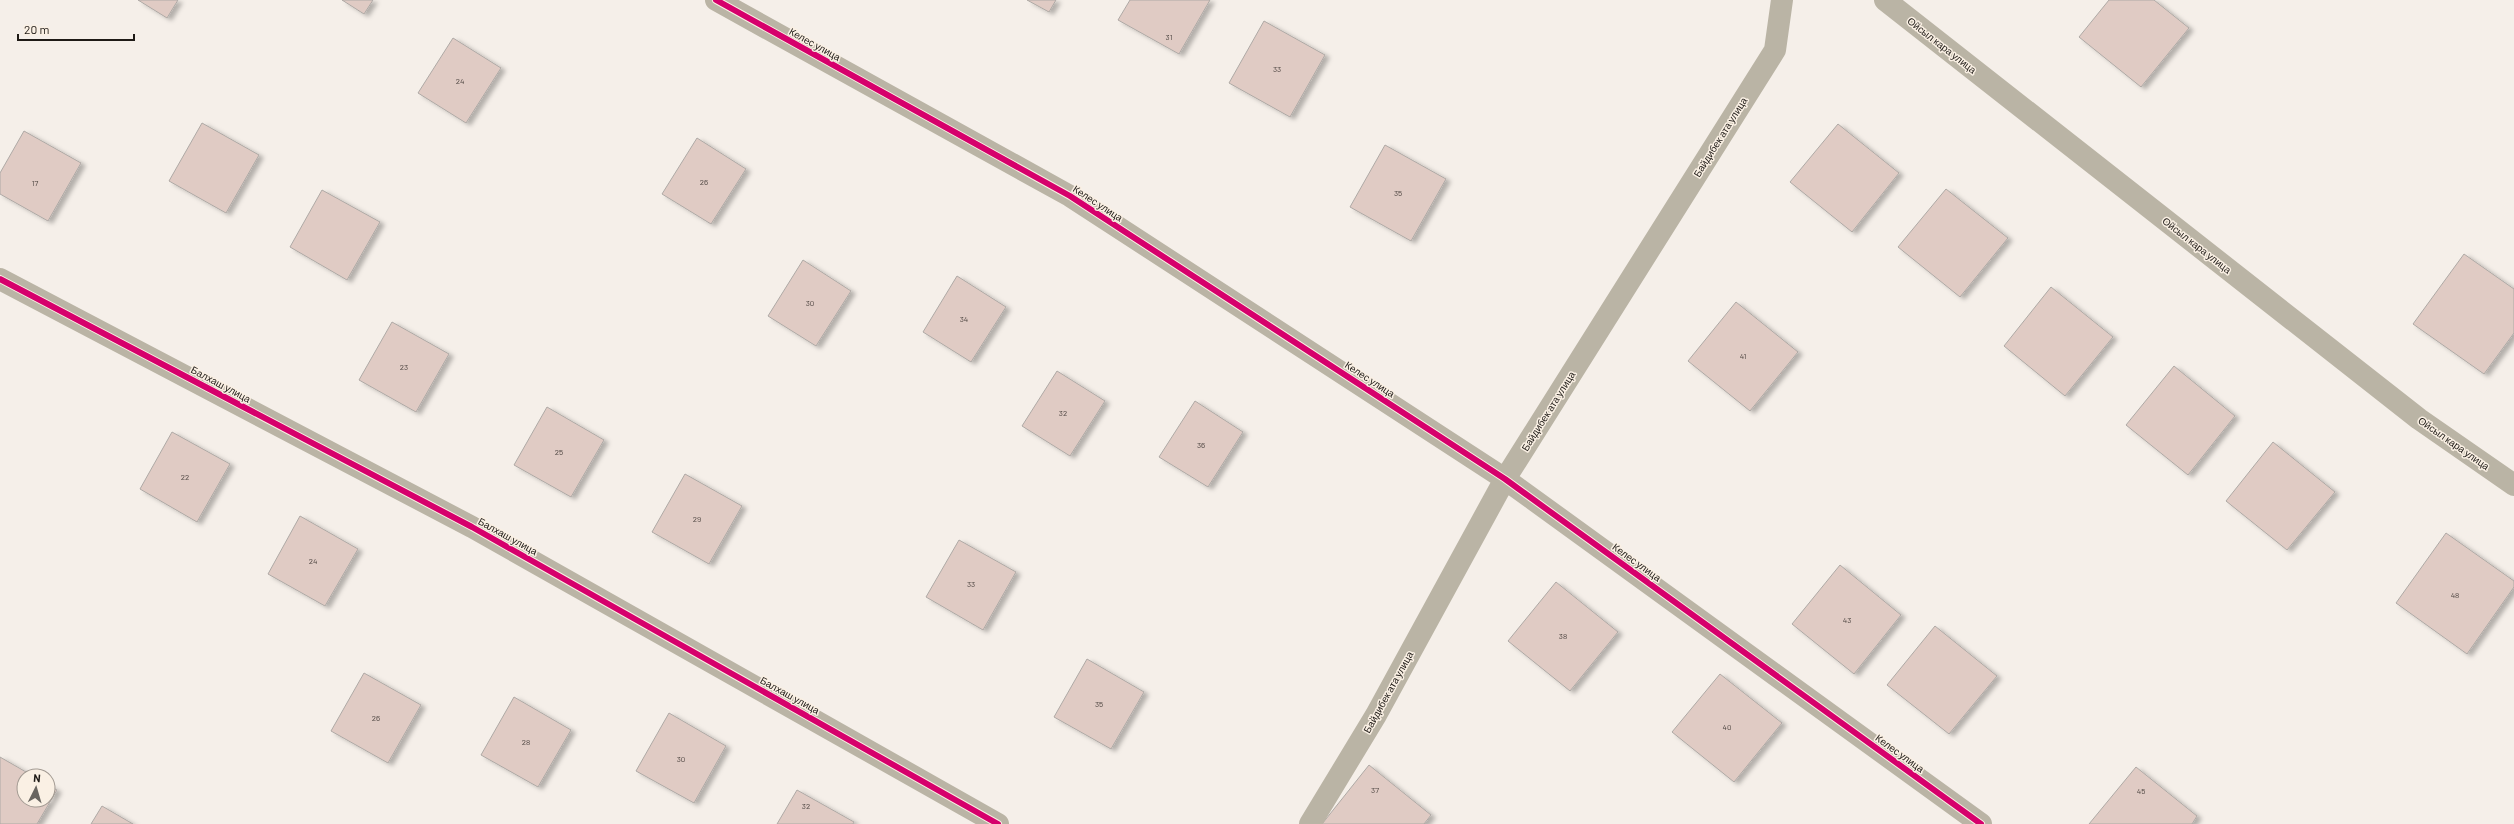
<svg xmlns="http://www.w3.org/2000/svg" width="2514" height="824" font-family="Barlow,sans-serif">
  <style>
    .building { fill: #e0cbc4; stroke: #aea9a5; filter: url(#shadow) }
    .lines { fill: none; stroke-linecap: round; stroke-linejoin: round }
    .minor { stroke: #bab4a5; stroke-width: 22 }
    .cycleway-casing { stroke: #faf0e4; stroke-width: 8 }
    .cycleway { stroke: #d6006c; stroke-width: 6 }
    .labels { text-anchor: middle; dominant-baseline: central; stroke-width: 3; stroke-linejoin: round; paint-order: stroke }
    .number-label { font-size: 8px; fill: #4e4642 }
    .street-label { font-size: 10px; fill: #1e1a16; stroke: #faf0e4 }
  </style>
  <defs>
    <filter id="shadow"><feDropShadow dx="4.5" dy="2.5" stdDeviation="2" flood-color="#0004"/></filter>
  </defs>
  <rect width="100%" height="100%" fill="#f5efe9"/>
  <path class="building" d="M 138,0 L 178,0 L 167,18 Z
    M 342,0 L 373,0 L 364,14 Z
    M 1027,0 L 1056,0 L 1049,12 Z
    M 1130,0 L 1210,0 L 1179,54 L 1118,20 Z
    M 2109,0 L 2154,0 L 2189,28 L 2141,87 L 2079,37 Z
    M 1264,21 L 1325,55 L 1290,117 L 1229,83 Z
    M 453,38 L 501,68 L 466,123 L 418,93 Z
    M 202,123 L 259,155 L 226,213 L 169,181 Z
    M 1838,124 L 1899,173 L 1852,232 L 1790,182 Z
    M 24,131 L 81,163 L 48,221 L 0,194 L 0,173 Z
    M 697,138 L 746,169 L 711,224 L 662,194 Z
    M 1385,145 L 1446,179 L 1411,241 L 1350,207 Z
    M 1946,189 L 2008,238 L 1960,297 L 1898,247 Z
    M 322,190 L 380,222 L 347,280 L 290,247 Z
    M 2464,254 L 2514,289 L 2514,333 L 2484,374 L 2413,324 Z
    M 803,260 L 851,291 L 816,346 L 768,316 Z
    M 957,276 L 1006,307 L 971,362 L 923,332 Z
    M 2051,287 L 2113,337 L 2065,396 L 2004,346 Z
    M 1736,302 L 1798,352 L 1750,411 L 1688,361 Z
    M 392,322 L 449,354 L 416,412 L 359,380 Z
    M 2174,366 L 2235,416 L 2188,475 L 2126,425 Z
    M 1057,371 L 1105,401 L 1070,456 L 1022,426 Z
    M 1195,401 L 1243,432 L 1208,487 L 1159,457 Z
    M 547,407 L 604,440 L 571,497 L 514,465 Z
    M 172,432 L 230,464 L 197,522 L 140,489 Z
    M 2273,442 L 2335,492 L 2287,550 L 2226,501 Z
    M 685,474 L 742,506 L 709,564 L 652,532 Z
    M 300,516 L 358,549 L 325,606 L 268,574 Z
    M 2446,533 L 2514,581 L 2514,587 L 2467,654 L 2396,603 Z
    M 959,540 L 1016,572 L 983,630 L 926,597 Z
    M 1840,565 L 1901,615 L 1854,674 L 1792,624 Z
    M 1556,582 L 1618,632 L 1570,691 L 1508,641 Z
    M 1935,626 L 1997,676 L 1949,734 L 1887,685 Z
    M 1087,659 L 1144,692 L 1111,749 L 1054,717 Z
    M 364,673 L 421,705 L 388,763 L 331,731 Z
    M 1720,674 L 1782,723 L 1734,782 L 1672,732 Z
    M 514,697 L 571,730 L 538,787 L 481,755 Z
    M 669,713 L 726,746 L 694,803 L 636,771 Z
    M 0,757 L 33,776 L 24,776 L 24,800 L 48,800 L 48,785 L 57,790 L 37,824 L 0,824 Z
    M 1369,765 L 1431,815 L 1424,824 L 1322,824 Z
    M 2136,767 L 2197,816 L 2192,824 L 2089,824 Z
    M 797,790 L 854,822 L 853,824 L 777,824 Z
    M 102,806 L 133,824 L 91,824 Z"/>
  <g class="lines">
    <path class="minor" d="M 716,0 L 1070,196 L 1505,479 L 1981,824
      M 1885,0 L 2419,419 L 2514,485
      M 0,279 L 472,527 L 998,824
      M 1310,824 L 1376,715 L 1505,479 L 1775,50 L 1782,0"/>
    <defs>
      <path id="cycleway" d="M 716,0 L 1070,196 L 1505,479 L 1981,824
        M 0,279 L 472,527 L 998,824"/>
    </defs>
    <use href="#cycleway" class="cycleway-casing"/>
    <use href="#cycleway" class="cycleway"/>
  </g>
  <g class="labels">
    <g class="number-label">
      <text x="1169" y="37">31</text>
      <text x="1277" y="69">33</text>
      <text x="460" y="81">24</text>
      <text x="704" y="182">26</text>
      <text x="35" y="183">17</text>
      <text x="1398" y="193">35</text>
      <text x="810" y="303">30</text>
      <text x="964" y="319">34</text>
      <text x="1743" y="356">41</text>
      <text x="404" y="367">23</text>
      <text x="1063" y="413">32</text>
      <text x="1201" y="445">36</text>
      <text x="559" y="452">25</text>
      <text x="185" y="477">22</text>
      <text x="697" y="519">29</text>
      <text x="313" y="561">24</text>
      <text x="971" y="584">33</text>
      <text x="2455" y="595">48</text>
      <text x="1847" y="620">43</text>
      <text x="1563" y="636">38</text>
      <text x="1099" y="704">35</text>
      <text x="376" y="718">26</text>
      <text x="1727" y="727">40</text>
      <text x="526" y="742">28</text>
      <text x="681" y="759">30</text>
      <text x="1375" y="790">37</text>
      <text x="2141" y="791">45</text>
      <text x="806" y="806">32</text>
    </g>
    <g class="street-label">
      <text transform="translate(815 44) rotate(29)">Келес улица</text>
      <text transform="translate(1942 45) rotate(38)">Ойсыл кара улица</text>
      <text transform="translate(1720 137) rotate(-58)">Байдибек ата улица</text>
      <text transform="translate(1098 203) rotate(33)">Келес улица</text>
      <text transform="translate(2197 245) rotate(38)">Ойсыл кара улица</text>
      <text transform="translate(1370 379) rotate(33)">Келес улица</text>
      <text transform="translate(221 384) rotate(28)">Балхаш улица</text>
      <text transform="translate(1548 411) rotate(-58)">Байдибек ата улица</text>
      <text transform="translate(2454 443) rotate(35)">Ойсыл кара улица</text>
      <text transform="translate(508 536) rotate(29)">Балхаш улица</text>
      <text transform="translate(1637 562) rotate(36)">Келес улица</text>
      <text transform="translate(1388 692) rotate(-61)">Байдибек ата улица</text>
      <text transform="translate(790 695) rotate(29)">Балхаш улица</text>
      <text transform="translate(1900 753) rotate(36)">Келес улица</text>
    </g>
  </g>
  <g transform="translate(36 788) rotate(5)"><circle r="19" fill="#faf0e4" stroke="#a29a92"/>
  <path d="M0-3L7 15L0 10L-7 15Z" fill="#696560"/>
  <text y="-6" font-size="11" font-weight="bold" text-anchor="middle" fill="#1e1a16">N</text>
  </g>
  <path d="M18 34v6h116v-6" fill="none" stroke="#1e1a16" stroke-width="2"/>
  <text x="24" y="34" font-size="12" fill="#1e1a16" stroke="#faf0e4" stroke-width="3" paint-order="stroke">20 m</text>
</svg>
